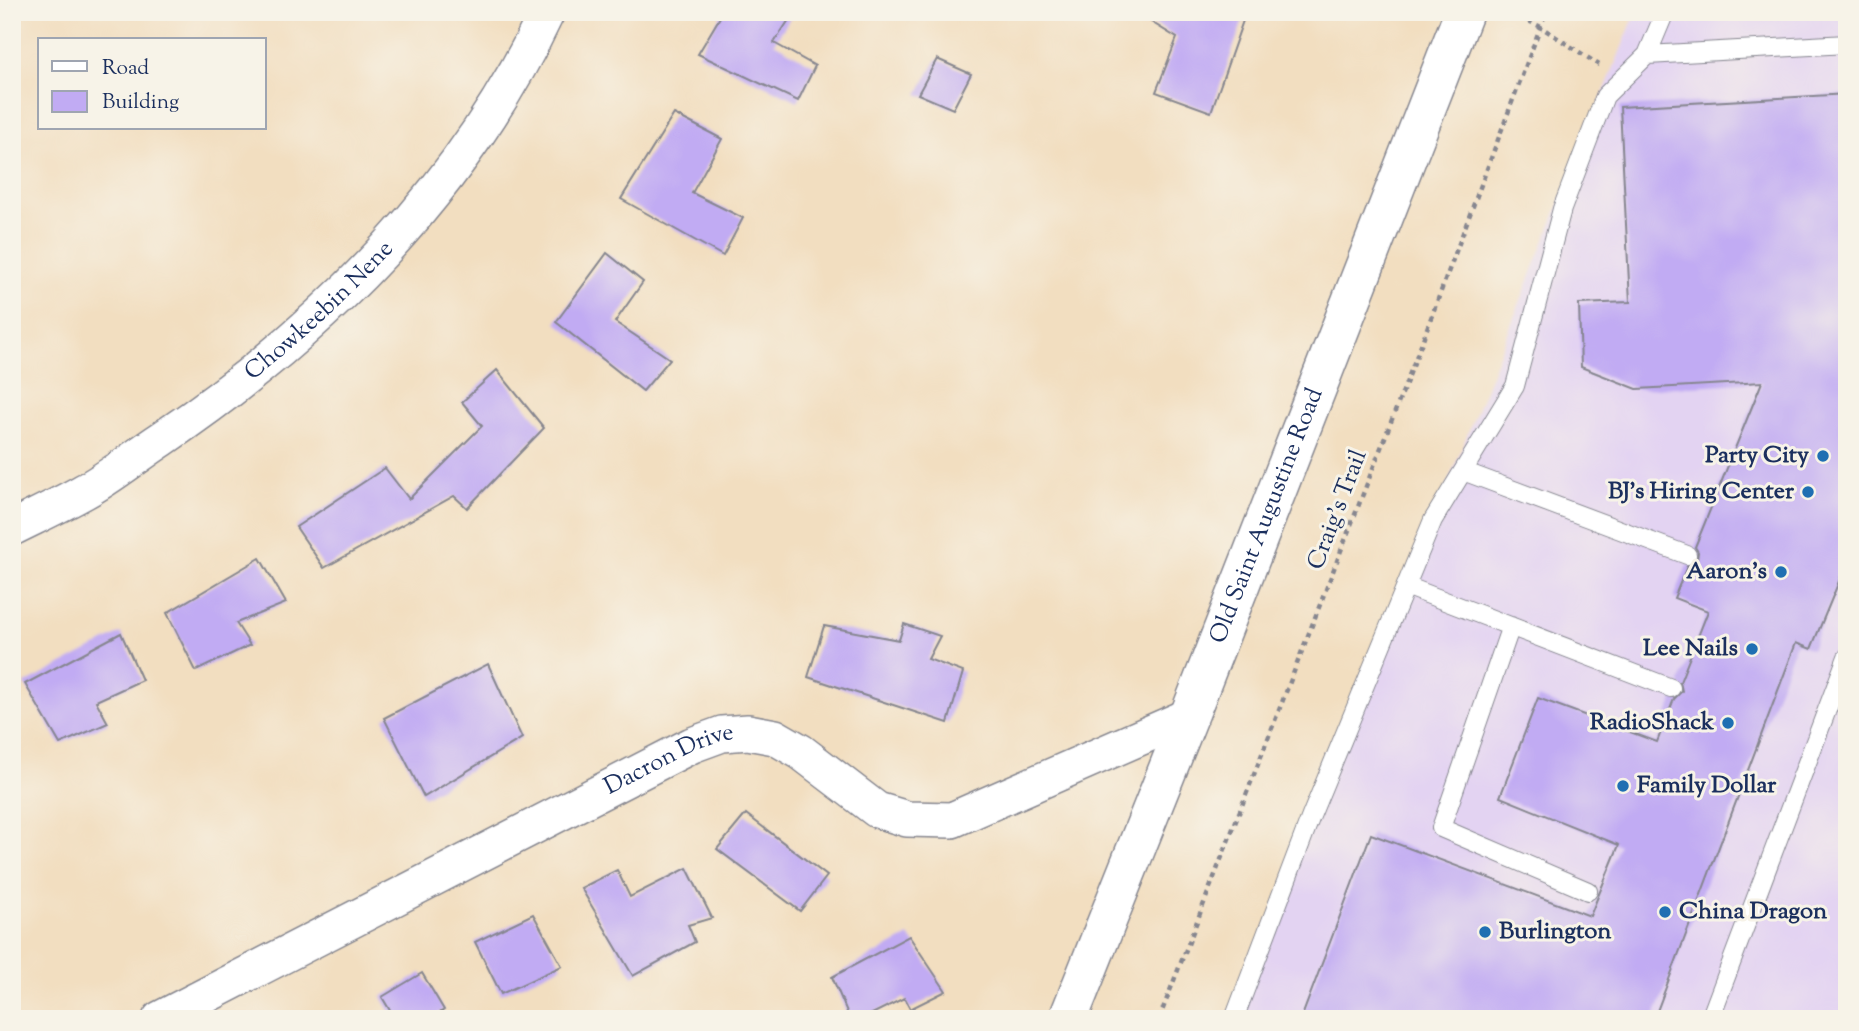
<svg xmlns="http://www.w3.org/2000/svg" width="1859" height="1031" font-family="'Sorts Mill Goudy',serif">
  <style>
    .built { fill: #e3d3f2 }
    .building { fill: #c1abf3 }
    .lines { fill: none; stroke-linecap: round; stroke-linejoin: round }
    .service-casing { stroke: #86868f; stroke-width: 20 }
    .minor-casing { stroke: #86868f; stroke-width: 38 }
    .tertiary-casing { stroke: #86868f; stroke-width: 41 }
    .path { stroke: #86868f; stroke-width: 4.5; stroke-dasharray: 5 5; stroke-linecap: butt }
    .service { stroke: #fff; stroke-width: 18 }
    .minor { stroke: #fff; stroke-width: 35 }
    .tertiary { stroke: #fff; stroke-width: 38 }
    .poi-dot { fill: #1f6fb2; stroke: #f7f3e8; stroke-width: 2.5 }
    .labels { text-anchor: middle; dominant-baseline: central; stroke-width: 6; stroke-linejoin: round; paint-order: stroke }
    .street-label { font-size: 24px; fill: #1b2f5e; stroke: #f7f3e8 }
    .poi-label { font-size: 24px; font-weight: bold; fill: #1b2f5e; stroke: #f7f3e8; text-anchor: end }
  </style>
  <rect width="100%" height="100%" fill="#f7f3e8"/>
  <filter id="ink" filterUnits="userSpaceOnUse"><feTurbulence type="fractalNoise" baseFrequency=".0143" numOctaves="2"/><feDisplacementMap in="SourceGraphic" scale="14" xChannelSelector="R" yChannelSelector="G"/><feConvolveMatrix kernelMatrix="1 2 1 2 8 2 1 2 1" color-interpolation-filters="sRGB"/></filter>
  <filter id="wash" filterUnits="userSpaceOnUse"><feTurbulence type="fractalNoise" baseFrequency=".00686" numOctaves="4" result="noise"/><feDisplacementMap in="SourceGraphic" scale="28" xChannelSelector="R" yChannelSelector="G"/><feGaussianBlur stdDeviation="1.57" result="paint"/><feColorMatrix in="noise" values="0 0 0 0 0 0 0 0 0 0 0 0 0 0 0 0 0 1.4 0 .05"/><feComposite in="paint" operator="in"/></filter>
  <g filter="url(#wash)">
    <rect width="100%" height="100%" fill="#f2dec0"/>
    <path class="built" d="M 1636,12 L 1847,12 L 1847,1019 L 1234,1019 Z"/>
    <g id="blocks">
      <path class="building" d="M 723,12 L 794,12 L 774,43 L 815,66 L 798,101 L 698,54 Z
        M 1135,12 L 1246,12 L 1211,112 L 1156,92 L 1177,38 Z
        M 937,59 L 971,74 L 953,109 L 918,94 Z
        M 1847,94 L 1847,562 L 1811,649 L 1796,643 L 1654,1019 L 1301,1019 L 1371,834 L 1590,916 L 1619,845 L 1500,797 L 1538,698 L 1657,742 L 1674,699 L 1682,691 L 1680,682 L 1708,611 L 1674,598 L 1687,566 L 1694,564 L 1697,560 L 1698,552 L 1695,547 L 1762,382 L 1637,389 L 1581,367 L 1579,304 L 1630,302 L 1620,107 Z
        M 674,114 L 722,139 L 692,193 L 743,218 L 723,256 L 621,199 Z
        M 607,253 L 643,282 L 615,322 L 670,359 L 643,391 L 556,322 Z
        M 497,370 L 544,428 L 467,508 L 454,496 L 324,568 L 296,527 L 385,468 L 409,499 L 482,426 L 462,402 Z
        M 260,558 L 286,603 L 236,623 L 250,645 L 196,671 L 167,613 Z
        M 904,624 L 940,636 L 928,659 L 963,672 L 948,723 L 808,677 L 824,626 L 899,640 Z
        M 121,633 L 142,680 L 96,701 L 108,723 L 60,744 L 25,684 Z
        M 488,664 L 522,738 L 424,797 L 384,718 Z
        M 746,814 L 827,876 L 800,911 L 717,849 Z
        M 687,868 L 712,918 L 688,925 L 695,942 L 633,976 L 581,888 L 617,870 L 630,897 Z
        M 533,914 L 562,966 L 501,994 L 475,942 Z
        M 909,936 L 946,991 L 910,1009 L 904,998 L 862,1019 L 850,1019 L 832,977 Z
        M 422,973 L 444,1010 L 430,1019 L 395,1019 L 382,997 Z"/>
    </g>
  </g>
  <g filter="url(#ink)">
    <use href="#blocks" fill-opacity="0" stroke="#86868f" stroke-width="2"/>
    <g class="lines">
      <defs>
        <path id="service" d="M 1647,55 L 1847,44
          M 1463,471 L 1687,555
          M 1406,586 L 1671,688
          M 1511,626 L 1441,828 L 1588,891
          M 1234,1019 L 1311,816 L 1433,520 L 1515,386 L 1562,209 L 1605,96 L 1647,55 L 1665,12
          M 1710,1019 L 1847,657"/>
        <g id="minor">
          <path id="s1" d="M 12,528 C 36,516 60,505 83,492 C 111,477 136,456 162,439 C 324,329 463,190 547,12"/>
          <path id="s2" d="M 160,1019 L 692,745 L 722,734 L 748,732 L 775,737 L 801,752 L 877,810 L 907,819 L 952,820 L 1189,716"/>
        </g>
        <g id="tertiary">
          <path id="s3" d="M 1068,1019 L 1189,716 L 1464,12"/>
        </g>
      </defs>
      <use href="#service" class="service-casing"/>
      <use href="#minor" class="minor-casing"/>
      <use href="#tertiary" class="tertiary-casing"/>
      <path class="path" d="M 1510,12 L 1541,27 L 1599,65
        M 1159,1019 L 1417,355 L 1546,12"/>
      <use href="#service" class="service"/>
      <use href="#minor" class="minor"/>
      <use href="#tertiary" class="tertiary"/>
    </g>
  </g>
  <g class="poi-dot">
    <circle cx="1823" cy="456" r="7"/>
    <circle cx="1808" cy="492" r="7"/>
    <circle cx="1781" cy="572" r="7"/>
    <circle cx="1752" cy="649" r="7"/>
    <circle cx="1728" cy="723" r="7"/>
    <circle cx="1623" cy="786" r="7"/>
    <circle cx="1665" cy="912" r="7"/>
    <circle cx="1485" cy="932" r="7"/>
  </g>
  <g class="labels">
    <g class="street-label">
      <text stroke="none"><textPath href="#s1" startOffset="378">Chowkeebin Nene</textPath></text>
      <text transform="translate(1338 510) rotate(-69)">Craig's Trail</text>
      <text stroke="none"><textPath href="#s3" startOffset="541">Old Saint Augustine Road</textPath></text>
      <text stroke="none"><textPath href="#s2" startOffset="572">Dacron Drive</textPath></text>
    </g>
    <g class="poi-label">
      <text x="1809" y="456">Party City</text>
      <text x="1794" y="492">BJ's Hiring Center</text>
      <text x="1767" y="572">Aaron's</text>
      <text x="1738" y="649">Lee Nails</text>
      <text x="1714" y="723">RadioShack</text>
      <text x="1637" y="786" text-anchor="start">Family Dollar</text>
      <text x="1679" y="912" text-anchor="start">China Dragon</text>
      <text x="1499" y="932" text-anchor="start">Burlington</text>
    </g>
  </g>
  <rect width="1859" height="1031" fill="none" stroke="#f7f3e8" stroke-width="42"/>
  <rect x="38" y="38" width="228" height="91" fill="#f7f3e8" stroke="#9fa5b1" stroke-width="2"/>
  <rect x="52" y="61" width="35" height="10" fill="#ffffff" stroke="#9fa5b1" stroke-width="2"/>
  <text x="102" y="74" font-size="21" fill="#1b2f5e">Road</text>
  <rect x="52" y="91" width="35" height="21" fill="#c1abf3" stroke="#9fa5b1" stroke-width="2"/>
  <text x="102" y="108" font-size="21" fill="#1b2f5e">Building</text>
</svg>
